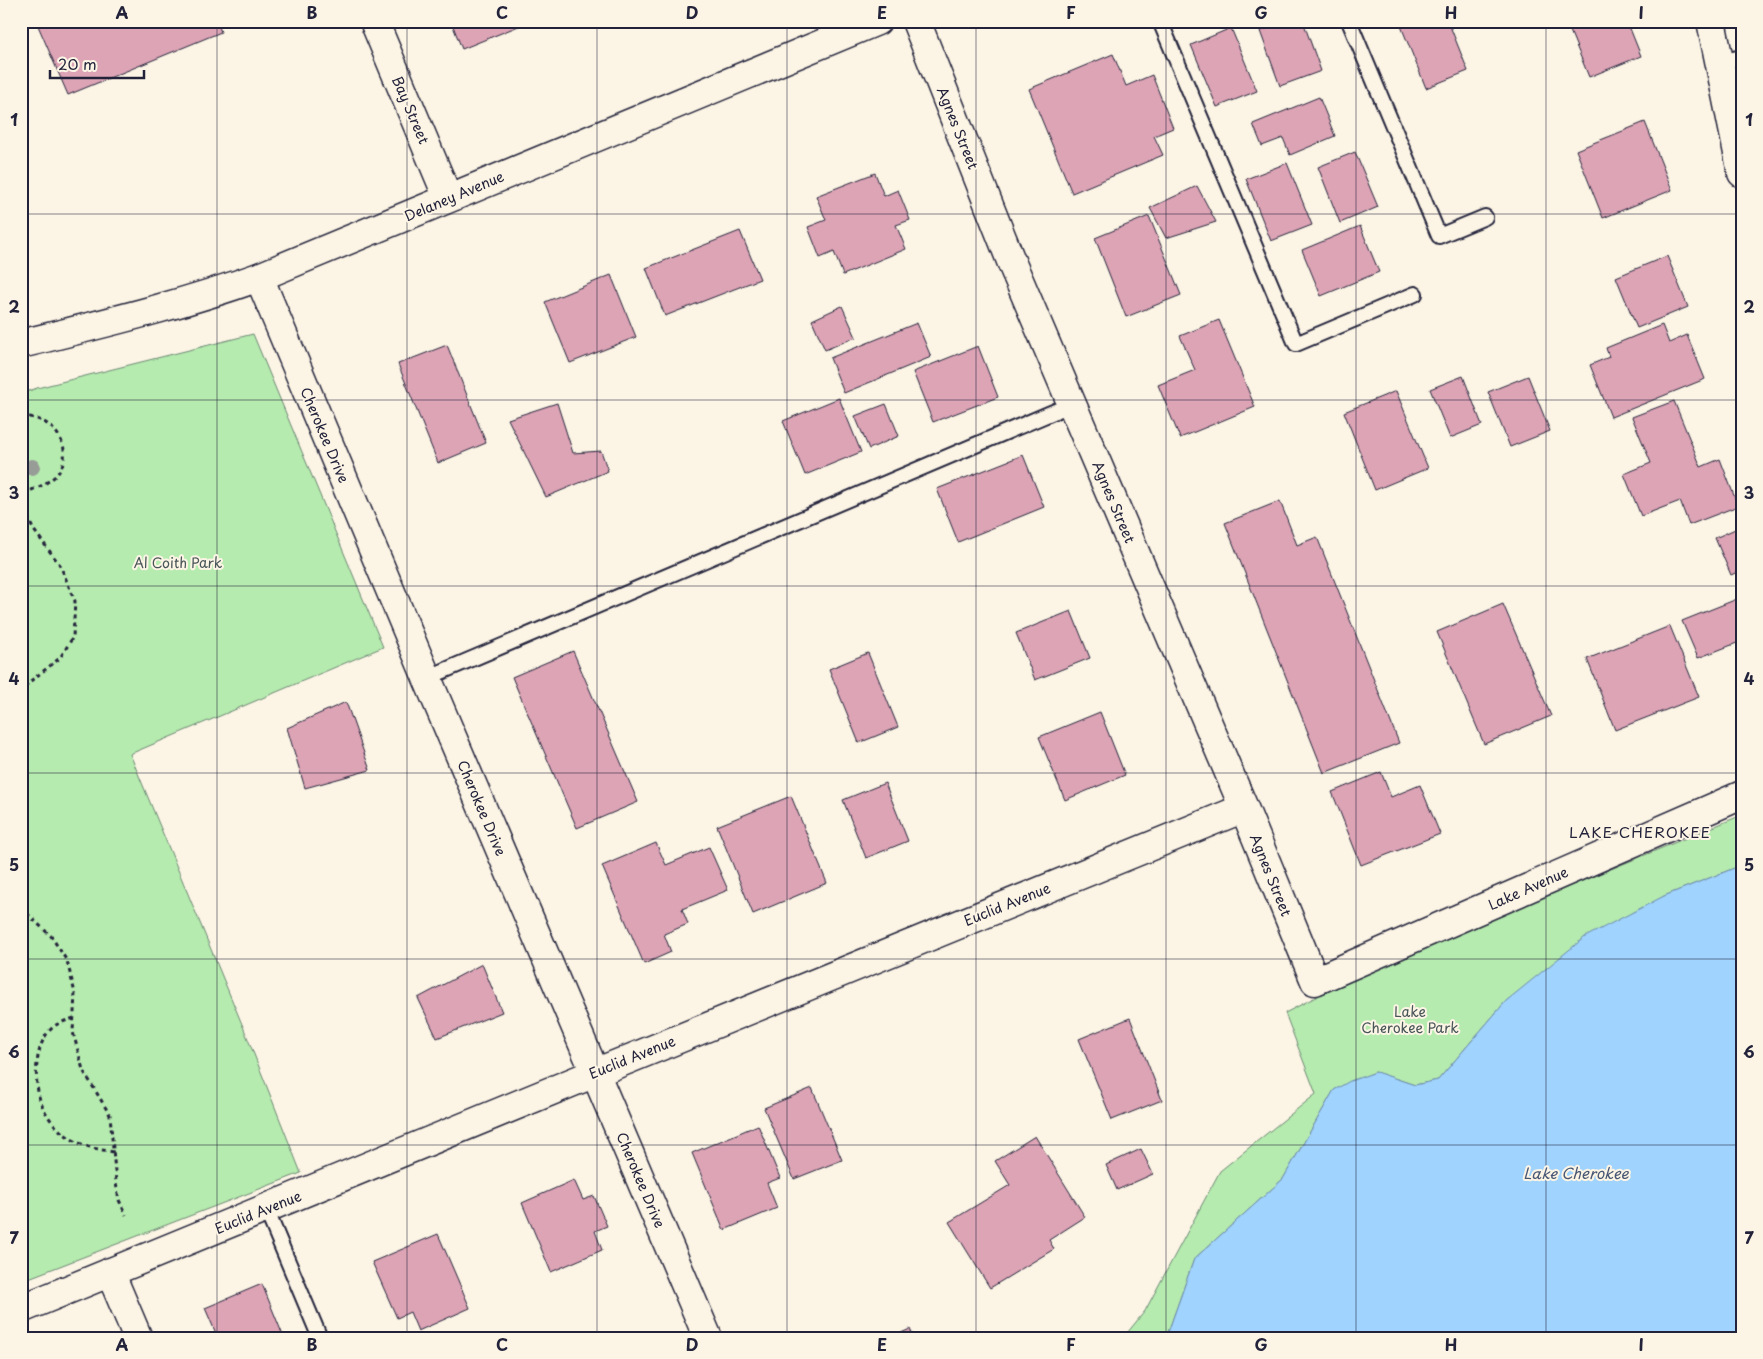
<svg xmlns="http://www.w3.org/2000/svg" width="1763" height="1359" font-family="'Playpen Sans',sans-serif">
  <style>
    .green { fill: #b5ebae; stroke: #6c8674 }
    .water { fill: #a0d3fd; stroke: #6e8caf }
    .building { fill: #dda4b5; stroke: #22223b }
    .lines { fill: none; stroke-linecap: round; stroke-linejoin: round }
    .service-casing { stroke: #22223b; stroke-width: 18 }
    .minor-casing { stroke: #22223b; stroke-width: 31 }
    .tertiary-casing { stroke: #22223b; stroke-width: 31 }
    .path { stroke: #22223b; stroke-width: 3; stroke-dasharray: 4 4; stroke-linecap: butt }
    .service { stroke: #fcf5e5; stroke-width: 14 }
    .minor { stroke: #fcf5e5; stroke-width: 28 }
    .tertiary { stroke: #fcf5e5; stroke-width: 28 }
    .tree { fill: #989c97 }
    .grid { fill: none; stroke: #22223b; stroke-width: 1; stroke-opacity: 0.55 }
    .labels { text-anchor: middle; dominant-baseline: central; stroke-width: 4; stroke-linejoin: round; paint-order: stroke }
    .street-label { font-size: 14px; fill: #22223b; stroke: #fcf5e5 }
    .park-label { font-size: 14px; fill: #475458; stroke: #fcf5e5 }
    .neighbourhood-label { font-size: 15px; letter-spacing: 1px; fill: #22223b; stroke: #fcf5e5 }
    .water-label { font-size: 15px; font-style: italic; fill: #485775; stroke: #fcf5e5 }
    .neatline { fill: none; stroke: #22223b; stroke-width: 2 }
    .grid-label { font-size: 16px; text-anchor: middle; font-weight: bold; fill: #22223b }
  </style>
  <rect width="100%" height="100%" fill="#fcf5e5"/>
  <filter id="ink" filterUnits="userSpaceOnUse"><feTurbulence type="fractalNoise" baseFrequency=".02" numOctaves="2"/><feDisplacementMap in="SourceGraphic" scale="10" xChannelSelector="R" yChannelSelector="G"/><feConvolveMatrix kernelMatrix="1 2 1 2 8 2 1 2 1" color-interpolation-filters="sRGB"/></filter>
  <g filter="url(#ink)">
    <path class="green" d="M 253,334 L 383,647 L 130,754 L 244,1029 L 301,1173 L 21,1281 L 21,394 L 37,388 Z
      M 1742,815 L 1742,865 L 1664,896 L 1506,1001 L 1438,1080 L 1415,1085 L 1375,1072 L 1334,1090 L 1283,1179 L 1194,1259 L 1166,1338 L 1123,1338 L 1145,1311 L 1220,1171 L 1316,1094 L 1285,1013 L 1362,973 L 1550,894 Z"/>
    <path class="water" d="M 1742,865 L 1742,1338 L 1166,1338 L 1194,1259 L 1283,1179 L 1334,1090 L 1350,1081 L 1376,1072 L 1415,1085 L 1438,1080 L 1506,1001 L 1585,937 L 1664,896 Z"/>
    <path class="building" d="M 36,21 L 217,21 L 221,32 L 68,95 Z
      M 451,21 L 531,21 L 462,49 Z
      M 1288,21 L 1303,21 L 1321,71 L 1280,86 L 1260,31 Z
      M 1399,21 L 1448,21 L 1468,71 L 1426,88 Z
      M 1566,21 L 1627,21 L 1641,56 L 1589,77 Z
      M 1231,28 L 1257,91 L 1217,107 L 1191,45 Z
      M 1113,54 L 1126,86 L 1152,75 L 1173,128 L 1154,136 L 1163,155 L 1072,193 L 1029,89 Z
      M 1319,97 L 1335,136 L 1290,155 L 1283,138 L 1262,146 L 1253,124 Z
      M 1645,122 L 1672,190 L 1603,218 L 1576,150 Z
      M 1355,152 L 1378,207 L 1340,223 L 1318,167 Z
      M 1287,163 L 1312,225 L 1271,241 L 1246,179 Z
      M 875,173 L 884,196 L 898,190 L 910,220 L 896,225 L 906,249 L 843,275 L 834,252 L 820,258 L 808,227 L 826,220 L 816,196 Z
      M 1197,186 L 1216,222 L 1166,238 L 1150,208 Z
      M 1149,216 L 1181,295 L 1126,317 L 1095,238 Z
      M 1360,226 L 1379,272 L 1321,296 L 1302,250 Z
      M 740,231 L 760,279 L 665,316 L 646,268 Z
      M 1667,256 L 1688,307 L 1637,328 L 1616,277 Z
      M 611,275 L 636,337 L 570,363 L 545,302 Z
      M 842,306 L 856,337 L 825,350 L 812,320 Z
      M 1219,320 L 1255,407 L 1180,438 L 1158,385 L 1195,370 L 1180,336 Z
      M 917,323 L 931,357 L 844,393 L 830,358 Z
      M 1662,325 L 1669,343 L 1687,335 L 1705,379 L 1611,417 L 1590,365 L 1609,357 L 1606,348 Z
      M 447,345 L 486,443 L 438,463 L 398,364 Z
      M 978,346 L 998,397 L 933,422 L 913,372 Z
      M 1463,376 L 1482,425 L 1450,438 L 1430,389 Z
      M 1528,376 L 1550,431 L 1510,447 L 1488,392 Z
      M 1396,391 L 1428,468 L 1375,490 L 1344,412 Z
      M 839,398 L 861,452 L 805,475 L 783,421 Z
      M 1674,401 L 1701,467 L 1720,459 L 1738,506 L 1689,525 L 1680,501 L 1641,516 L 1624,474 L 1651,463 L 1632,417 Z
      M 557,403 L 573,453 L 601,451 L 608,471 L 546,497 L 508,419 Z
      M 886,404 L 899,436 L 869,449 L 855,416 Z
      M 1023,455 L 1044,507 L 958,542 L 937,489 Z
      M 1280,501 L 1297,545 L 1317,537 L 1399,743 L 1324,773 L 1225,523 Z
      M 1742,526 L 1742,570 L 1731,575 L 1715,538 Z
      M 1742,597 L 1742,641 L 1698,658 L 1682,621 Z
      M 1503,604 L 1551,716 L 1484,744 L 1437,632 Z
      M 1071,611 L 1090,658 L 1035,680 L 1016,633 Z
      M 1670,626 L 1699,697 L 1615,730 L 1587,659 Z
      M 573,651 L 638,802 L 577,828 L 512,677 Z
      M 868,653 L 898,727 L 859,743 L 829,669 Z
      M 346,702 L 370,770 L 305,788 L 287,728 Z
      M 1100,712 L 1125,775 L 1065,800 L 1039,737 Z
      M 1381,772 L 1391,797 L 1420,785 L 1440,834 L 1361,865 L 1332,792 Z
      M 885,783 L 908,841 L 866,858 L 843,800 Z
      M 791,796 L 827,883 L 753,914 L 717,826 Z
      M 656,843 L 666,865 L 709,847 L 728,890 L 682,909 L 688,924 L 664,934 L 671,952 L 644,964 L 602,866 Z
      M 482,964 L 502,1012 L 437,1038 L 418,998 Z
      M 1130,1018 L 1162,1100 L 1112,1120 L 1079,1039 Z
      M 812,1088 L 842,1160 L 794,1179 L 764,1108 Z
      M 758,1125 L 780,1178 L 767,1183 L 777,1208 L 724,1230 L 692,1153 Z
      M 1035,1136 L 1085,1217 L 1049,1240 L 1054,1249 L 990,1288 L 949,1222 L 1010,1185 L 995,1161 Z
      M 1141,1149 L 1153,1174 L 1117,1190 L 1106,1165 Z
      M 574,1180 L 583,1200 L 594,1196 L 607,1226 L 595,1231 L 602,1250 L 551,1272 L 522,1203 Z
      M 438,1234 L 470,1308 L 418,1331 L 410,1312 L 397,1318 L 372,1262 Z
      M 262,1284 L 284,1338 L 218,1338 L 205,1308 Z
      M 910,1329 L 914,1338 L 890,1338 Z"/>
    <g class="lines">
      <defs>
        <path id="service" d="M 1160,21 L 1296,344 L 1415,294
          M 1349,21 L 1439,236 L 1485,217
          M 1719,62 L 1742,57
          M 427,678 L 1072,404
          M 266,1209 L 320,1338"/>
        <path id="minor" d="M 374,21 L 448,198
          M 916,21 L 1013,266 L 1244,808 L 1315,981 L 1742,795
          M 1711,21 L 1742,173
          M 259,277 L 427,678 L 708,1338
          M 110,1272 L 138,1338
          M 21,1309 L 595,1073 L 1244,808"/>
        <path id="tertiary" d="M 21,344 C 101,324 181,305 259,277 L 877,21"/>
      </defs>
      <use href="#service" class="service-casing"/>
      <use href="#minor" class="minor-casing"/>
      <use href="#tertiary" class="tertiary-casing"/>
      <path class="path" d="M 21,417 C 50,414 77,447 58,473 C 50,483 33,490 21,494
        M 21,502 L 33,529 L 60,565 L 75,601 L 73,637 L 60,658 L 28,683 L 21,694
        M 21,908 L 51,936 L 67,961 L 75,993 L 73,1032 L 83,1070 L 110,1115 L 116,1183 L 119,1200 L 126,1215
        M 74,1018 C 68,1020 61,1022 56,1025 C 34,1039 33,1081 41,1103 C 46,1115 56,1129 67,1136 C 83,1147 96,1149 114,1152"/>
      <use href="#service" class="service"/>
      <use href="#minor" class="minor"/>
      <use href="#tertiary" class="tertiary"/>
    </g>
    <circle class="tree" cx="32" cy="467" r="8"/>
  </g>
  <path class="grid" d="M 217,21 L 217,1338M 407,21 L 407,1338M 597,21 L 597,1338M 787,21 L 787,1338M 976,21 L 976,1338M 1166,21 L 1166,1338M 1356,21 L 1356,1338M 1546,21 L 1546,1338M 21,214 L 1742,214M 21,400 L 1742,400M 21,586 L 1742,586M 21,773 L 1742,773M 21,959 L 1742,959M 21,1145 L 1742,1145"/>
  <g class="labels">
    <g class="street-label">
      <text transform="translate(411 110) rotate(67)">Bay Street</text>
      <text transform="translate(958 128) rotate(68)">Agnes Street</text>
      <text transform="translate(454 196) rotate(-23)">Delaney Avenue</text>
      <text transform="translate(325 435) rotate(67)">Cherokee Drive</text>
      <text transform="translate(1114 502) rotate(67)">Agnes Street</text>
      <text transform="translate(482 808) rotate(67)">Cherokee Drive</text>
      <text transform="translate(1271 875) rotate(68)">Agnes Street</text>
      <text transform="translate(1528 888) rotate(-24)">Lake Avenue</text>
      <text transform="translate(1007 904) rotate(-22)">Euclid Avenue</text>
      <text transform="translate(632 1057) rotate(-22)">Euclid Avenue</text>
      <text transform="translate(641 1180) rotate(67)">Cherokee Drive</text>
      <text transform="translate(258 1212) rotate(-22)">Euclid Avenue</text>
    </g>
    <g class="park-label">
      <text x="178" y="562">Al Coith Park</text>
      <text x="1410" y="1011">Lake<tspan x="1410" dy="16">Cherokee Park</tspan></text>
    </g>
    <g class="neighbourhood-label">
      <text x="1640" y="831">LAKE CHEROKEE</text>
    </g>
    <g class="water-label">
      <text x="1576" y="1172">Lake Cherokee</text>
    </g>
  </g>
  <rect width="1763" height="1359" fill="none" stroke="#fcf5e5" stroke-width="55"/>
  <path d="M50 70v8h94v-8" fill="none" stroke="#22223b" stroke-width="2.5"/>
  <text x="58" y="70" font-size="15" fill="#22223b" stroke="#fcf5e5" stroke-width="4" paint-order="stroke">20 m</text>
  <rect x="28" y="28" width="1708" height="1304" class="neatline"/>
  <g class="grid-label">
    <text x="122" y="19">A</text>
    <text x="312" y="19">B</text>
    <text x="502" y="19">C</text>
    <text x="692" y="19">D</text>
    <text x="882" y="19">E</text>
    <text x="1071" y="19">F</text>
    <text x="1261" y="19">G</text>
    <text x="1451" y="19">H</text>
    <text x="1641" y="19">I</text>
    <text x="14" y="126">1</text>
    <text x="1749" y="126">1</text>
    <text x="14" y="313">2</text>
    <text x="1749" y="313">2</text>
    <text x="14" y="499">3</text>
    <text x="1749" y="499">3</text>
    <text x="14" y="685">4</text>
    <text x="1749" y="685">4</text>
    <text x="14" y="871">5</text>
    <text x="1749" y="871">5</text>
    <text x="14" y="1058">6</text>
    <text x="1749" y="1058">6</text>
    <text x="14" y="1244">7</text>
    <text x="1749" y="1244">7</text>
    <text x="122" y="1351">A</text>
    <text x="312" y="1351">B</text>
    <text x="502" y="1351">C</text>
    <text x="692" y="1351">D</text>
    <text x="882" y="1351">E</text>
    <text x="1071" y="1351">F</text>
    <text x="1261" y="1351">G</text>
    <text x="1451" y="1351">H</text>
    <text x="1641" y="1351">I</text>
  </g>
</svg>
